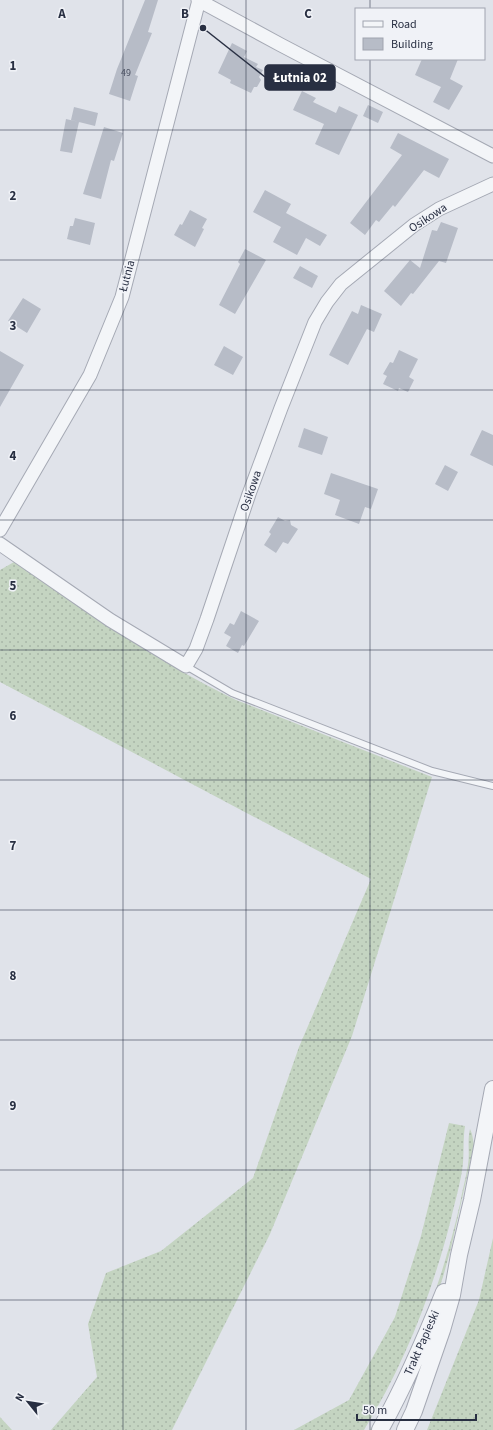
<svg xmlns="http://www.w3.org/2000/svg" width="493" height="1430" font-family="'Source Sans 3',sans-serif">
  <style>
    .grass { fill: url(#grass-dots) }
    .building { fill: #b7bcc7 }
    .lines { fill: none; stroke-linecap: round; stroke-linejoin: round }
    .service-casing { stroke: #a5a9b4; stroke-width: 8 }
    .minor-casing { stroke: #a5a9b4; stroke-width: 15 }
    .tertiary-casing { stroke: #a5a9b4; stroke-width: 18 }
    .service { stroke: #f3f5f8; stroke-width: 6 }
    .minor { stroke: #f3f5f8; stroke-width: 13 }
    .tertiary { stroke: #f3f5f8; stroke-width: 16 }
    .grid { fill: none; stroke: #282f42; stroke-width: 1; stroke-opacity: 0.55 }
    .labels { text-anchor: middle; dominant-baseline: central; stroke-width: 3; stroke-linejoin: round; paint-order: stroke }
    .number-label { font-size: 10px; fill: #4c5263 }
    .street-label { font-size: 12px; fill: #282f42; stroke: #f0f2f7 }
    .grid-label { font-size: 13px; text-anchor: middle; font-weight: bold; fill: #282f42; stroke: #f0f2f7; stroke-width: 3; stroke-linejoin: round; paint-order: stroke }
    .leader { fill: none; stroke: #282f42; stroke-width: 1.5 }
    .callout-dot { fill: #282f42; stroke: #f0f2f7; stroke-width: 1.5 }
    .callout { fill: #282f42; stroke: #282f42; stroke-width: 1.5 }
    .callout-label { font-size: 13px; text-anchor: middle; font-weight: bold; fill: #fff }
  </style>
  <defs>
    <pattern id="grass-dots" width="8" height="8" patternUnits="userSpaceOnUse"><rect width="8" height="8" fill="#c4d4c1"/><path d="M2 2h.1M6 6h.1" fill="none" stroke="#a8b6a7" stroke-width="1.8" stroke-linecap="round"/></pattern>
  </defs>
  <rect width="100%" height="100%" fill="#e0e3ea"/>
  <path class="grass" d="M 14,562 C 86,612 158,662 236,700 L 432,777 L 352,1036 L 270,1234 L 172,1430 L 51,1430 L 97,1377 L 88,1324 L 106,1273 L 161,1251 L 253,1178 L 299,1047 L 371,879 L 0,682 L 0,570 Z
    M 449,1123 L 465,1126 C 463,1138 464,1151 463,1163 C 461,1182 455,1201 451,1219 C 432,1294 404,1365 364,1430 L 294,1430 L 349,1400 L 395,1317 L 421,1236 Z
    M 470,1129 L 472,1134 L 474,1145 L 451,1248 L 443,1277 L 426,1325 L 374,1430 L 370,1430 C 413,1361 442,1283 460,1204 C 462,1191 466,1178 468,1165 C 470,1153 467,1141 470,1129 Z
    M 493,1238 L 493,1430 L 427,1430 L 479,1300 Z
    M 0,1417 L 12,1430 L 0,1430 Z"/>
  <path class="building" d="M 145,0 L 158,0 L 148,32 L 152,33 L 135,75 L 138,76 L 130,101 L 109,94 L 117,69 Z
    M 232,43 L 247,51 L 244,57 L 258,64 L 256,67 L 263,70 L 259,77 L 261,80 L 257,87 L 254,87 L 251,93 L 230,83 L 231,80 L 218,73 Z
    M 422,59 L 458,59 L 450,79 L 463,86 L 449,110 L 433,102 L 441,87 L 415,75 Z
    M 302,91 L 316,98 L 313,102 L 336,113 L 339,106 L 358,115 L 339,155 L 315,144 L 324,124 L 293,110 Z
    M 368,105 L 383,112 L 378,123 L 363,116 Z
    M 74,107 L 98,113 L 95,126 L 71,120 Z
    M 66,119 L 79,122 L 72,153 L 60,151 Z
    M 104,127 L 123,133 L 114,161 L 111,160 L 101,199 L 83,194 Z
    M 398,133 L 449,159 L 439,178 L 424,170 L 395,207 L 393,205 L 379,222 L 376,220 L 365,235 L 350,223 L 402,155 L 390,148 Z
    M 265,190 L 291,204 L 286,213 L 327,235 L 320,246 L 306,238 L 297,255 L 273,242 L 281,227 L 253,212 Z
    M 190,210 L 207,219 L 202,228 L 204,229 L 195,247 L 174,235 L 180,224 L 182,225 Z
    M 75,218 L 95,223 L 90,245 L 67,239 L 70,226 L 73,226 Z
    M 441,222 L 458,228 L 446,263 L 439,261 L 413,294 L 411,293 L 401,306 L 384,291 L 410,260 L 420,268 L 432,230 L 437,231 Z
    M 245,249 L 266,260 L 235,314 L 219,305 L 240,264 L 238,262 Z
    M 300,266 L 318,276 L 312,288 L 293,278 Z
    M 23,298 L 41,309 L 27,333 L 8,321 Z
    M 361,305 L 382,314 L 374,332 L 367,329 L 348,365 L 329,355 L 352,311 L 358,314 Z
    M 224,346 L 243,357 L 233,375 L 214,365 Z
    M 399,350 L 418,359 L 409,377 L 414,380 L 408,392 L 399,388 L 398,391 L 383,384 L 387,376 L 383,374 L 390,362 L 393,363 Z
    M 0,351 L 24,365 L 0,407 Z
    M 304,428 L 328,437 L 322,455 L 298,447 Z
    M 482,430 L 493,435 L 493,466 L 470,455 Z
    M 445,465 L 458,472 L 448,491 L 435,484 Z
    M 331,473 L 378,489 L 371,509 L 365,507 L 359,524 L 335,515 L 340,500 L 324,494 Z
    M 278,517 L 285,521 L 290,520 L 291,525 L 298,529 L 288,544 L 283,542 L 276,553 L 264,545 L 271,534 L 269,532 Z
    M 241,611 L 259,621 L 244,646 L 242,645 L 238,653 L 226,646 L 231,637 L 224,633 L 230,623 L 234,625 Z"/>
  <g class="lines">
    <defs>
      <path id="service" d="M 186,666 L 232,693 L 432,771 L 493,786"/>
      <path id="minor" d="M 198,0 L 281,45 L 493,156
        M 0,530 L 90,375 L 122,297 L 199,0
        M 0,544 L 110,620 L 186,666 L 196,649 L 207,619 L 249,494 L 281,408 L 315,322 L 327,302 L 341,284 L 414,225 L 439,209 L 493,184"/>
      <path id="tertiary" d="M 380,1430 C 405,1385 425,1339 444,1292
        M 405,1430 L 414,1411 L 442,1330 L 452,1295 L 459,1255 L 472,1200 L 493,1089"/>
    </defs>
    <use href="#service" class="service-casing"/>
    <use href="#minor" class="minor-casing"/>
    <use href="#tertiary" class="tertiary-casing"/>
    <use href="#service" class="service"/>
    <use href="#minor" class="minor"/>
    <use href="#tertiary" class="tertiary"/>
  </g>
  <path class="grid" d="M 123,0 L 123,1430M 246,0 L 246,1430M 370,0 L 370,9M 370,59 L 370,1430M 0,130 L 493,130M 0,260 L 493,260M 0,390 L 493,390M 0,520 L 493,520M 0,650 L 493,650M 0,780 L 493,780M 0,910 L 493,910M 0,1040 L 493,1040M 0,1170 L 493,1170M 0,1300 L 493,1300"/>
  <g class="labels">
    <g class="number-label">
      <text x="126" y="73">49</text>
    </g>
    <g class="street-label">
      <text transform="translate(428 218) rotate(-33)">Osikowa</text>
      <text transform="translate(127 276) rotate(-75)">Łutnia</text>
      <text transform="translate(251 491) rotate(-71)">Osikowa</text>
      <text transform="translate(422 1343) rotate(-66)">Trakt Papieski</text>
    </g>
  </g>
  <g class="grid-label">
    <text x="62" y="18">A</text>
    <text x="185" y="18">B</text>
    <text x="308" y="18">C</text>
    <text x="13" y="70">1</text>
    <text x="13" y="200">2</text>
    <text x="13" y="330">3</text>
    <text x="13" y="460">4</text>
    <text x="13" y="590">5</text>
    <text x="13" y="720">6</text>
    <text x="13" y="850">7</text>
    <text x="13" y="980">8</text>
    <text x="13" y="1110">9</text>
  </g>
  <path class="leader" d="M203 28L265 77"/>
  <circle class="callout-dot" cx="203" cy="28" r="4"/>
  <rect class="callout" x="265" y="65" width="70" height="25" rx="4"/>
  <g class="callout-label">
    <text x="300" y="82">Łutnia 02</text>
  </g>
  <rect x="355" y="8" width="130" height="52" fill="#f0f2f7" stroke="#a0a4af"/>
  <rect x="363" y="21" width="20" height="6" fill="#f3f5f8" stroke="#a0a4af"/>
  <text x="391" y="28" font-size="12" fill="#282f42">Road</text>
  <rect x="363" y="38" width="20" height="12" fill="#b7bcc7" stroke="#a0a4af"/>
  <text x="391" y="48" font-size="12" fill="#282f42">Building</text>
  <g transform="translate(28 1402) rotate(300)" stroke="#f0f2f7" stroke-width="3" paint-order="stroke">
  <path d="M0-3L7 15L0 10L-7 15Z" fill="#282f42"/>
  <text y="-6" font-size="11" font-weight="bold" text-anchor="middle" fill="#282f42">N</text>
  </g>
  <path d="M357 1414v6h119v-6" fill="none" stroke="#282f42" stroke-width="2"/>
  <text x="363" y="1414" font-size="12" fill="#282f42" stroke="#f0f2f7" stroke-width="3" paint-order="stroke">50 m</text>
</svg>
